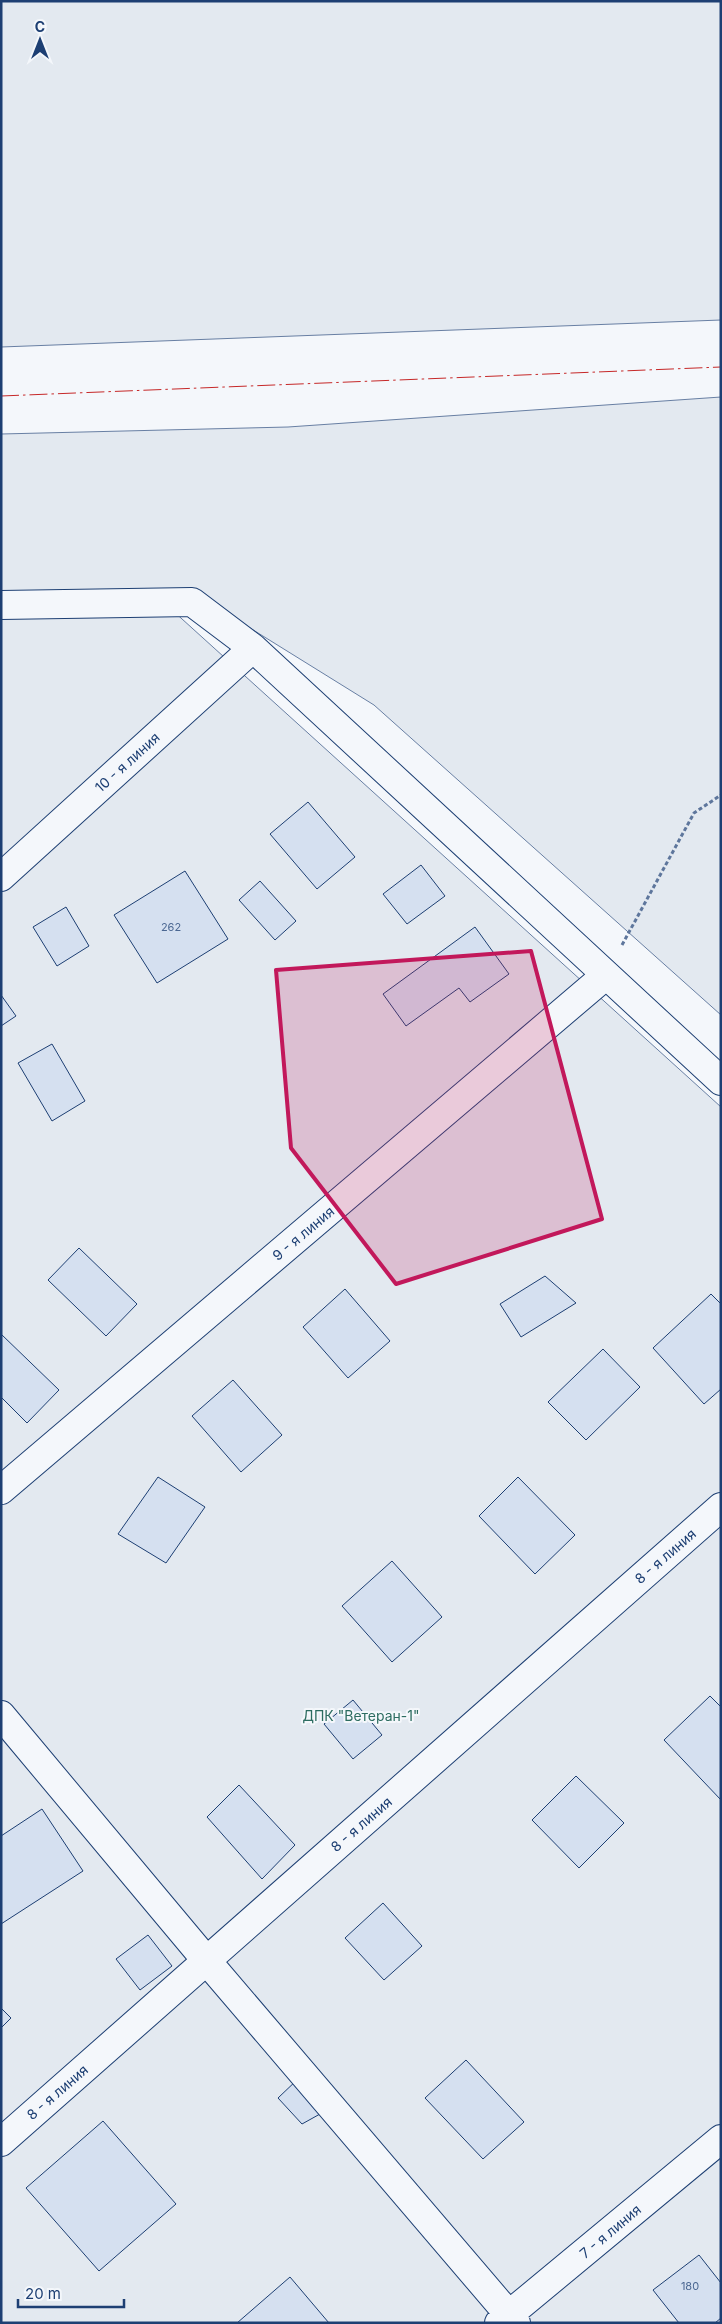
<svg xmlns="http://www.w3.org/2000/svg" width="722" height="2324" font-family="Inter,sans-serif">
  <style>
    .green { fill: #e3e9f0; stroke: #687fa3 }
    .building { fill: #d5e0f0; stroke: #1d3f73 }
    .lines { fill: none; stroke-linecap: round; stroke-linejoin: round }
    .minor-casing { stroke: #1d3f73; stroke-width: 30 }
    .path { stroke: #5e769c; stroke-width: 3; stroke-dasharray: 4 2.5; stroke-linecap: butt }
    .minor { stroke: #f4f7fb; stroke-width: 28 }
    .power { stroke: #c62828; stroke-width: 1; stroke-dasharray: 18 4 2.5 4; stroke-linecap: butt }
    .marked { fill: #c2185b; fill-opacity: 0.2; stroke: #c2185b; stroke-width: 4; stroke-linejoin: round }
    .labels { text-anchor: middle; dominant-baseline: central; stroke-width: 4; stroke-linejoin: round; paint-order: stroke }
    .number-label { font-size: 11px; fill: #4b6792 }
    .street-label { font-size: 14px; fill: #1d3f73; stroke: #f4f7fb }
    .park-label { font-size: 14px; fill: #2c6c60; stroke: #f4f7fb }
  </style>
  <rect width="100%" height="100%" fill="#f4f7fb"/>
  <path class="green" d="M 1,1 L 721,1 L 721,320 L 1,347 Z
    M 721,397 L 721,1015 L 374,705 L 192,592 L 150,590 L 721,1107 L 721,2323 L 1,2323 L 1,434 L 288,427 Z"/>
  <path class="building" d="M 308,802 L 355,857 L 317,889 L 270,834 Z
    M 421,865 L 445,896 L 407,924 L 383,894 Z
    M 185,871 L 228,939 L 157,983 L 114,915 Z
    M 260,881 L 296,921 L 275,940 L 239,900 Z
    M 66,907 L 89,946 L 57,966 L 33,927 Z
    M 475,927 L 509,974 L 470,1002 L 459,988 L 406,1026 L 383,994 Z
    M 1,995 L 16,1016 L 1,1026 Z
    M 52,1044 L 85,1101 L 52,1121 L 18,1063 Z
    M 79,1248 L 137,1304 L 106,1336 L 48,1280 Z
    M 545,1276 L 576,1303 L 521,1337 L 500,1304 Z
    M 345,1289 L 390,1341 L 348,1378 L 303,1327 Z
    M 711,1294 L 721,1304 L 721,1389 L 704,1404 L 653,1348 Z
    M 1,1334 L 59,1390 L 27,1423 L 1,1397 Z
    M 603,1349 L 640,1387 L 586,1440 L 548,1402 Z
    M 233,1380 L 282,1435 L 241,1472 L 192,1416 Z
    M 158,1477 L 205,1507 L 166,1563 L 118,1534 Z
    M 518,1477 L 575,1535 L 535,1574 L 479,1516 Z
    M 392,1561 L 442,1617 L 392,1662 L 342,1606 Z
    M 710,1696 L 721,1707 L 721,1800 L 664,1740 Z
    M 353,1700 L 382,1735 L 353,1759 L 324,1724 Z
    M 576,1776 L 624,1823 L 579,1868 L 532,1820 Z
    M 239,1785 L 295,1845 L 262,1879 L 207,1817 Z
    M 42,1809 L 83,1871 L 1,1924 L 1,1836 Z
    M 383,1903 L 422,1946 L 384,1980 L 345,1938 Z
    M 148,1935 L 172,1966 L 140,1990 L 116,1959 Z
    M 1,2008 L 11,2018 L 1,2028 Z
    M 466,2060 L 524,2122 L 483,2159 L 425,2098 Z
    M 299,2078 L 329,2109 L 302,2124 L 278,2098 Z
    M 103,2121 L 176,2204 L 99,2271 L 26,2188 Z
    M 699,2255 L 721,2283 L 721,2318 L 715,2323 L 679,2323 L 653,2290 Z
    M 290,2277 L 329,2323 L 237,2323 Z"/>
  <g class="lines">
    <defs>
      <path id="minor" d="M 1,605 L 192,602 L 253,648 L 721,1081
        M 1,877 L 253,648
        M 1,1490 L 605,976
        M 1,1715 L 206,1960 L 516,2323
        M 1,2142 L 721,1507
        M 499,2323 L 721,2139"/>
    </defs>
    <use href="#minor" class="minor-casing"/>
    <path class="path" d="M 622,945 L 694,813 L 721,795"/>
    <use href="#minor" class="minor"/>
    <path class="power" d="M 1,396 L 721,367"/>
  </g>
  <path class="marked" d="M 531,951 L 602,1219 L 396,1284 L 291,1148 L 276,970 Z"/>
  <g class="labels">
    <g class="number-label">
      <text x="171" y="927">262</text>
      <text x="690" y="2286">180</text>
    </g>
    <g class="street-label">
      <text transform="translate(127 762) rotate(-42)">10 - я линия</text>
      <text transform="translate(303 1233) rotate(-40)">9 - я линия</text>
      <text transform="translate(665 1556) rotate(-41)">8 - я линия</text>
      <text transform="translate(361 1824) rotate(-41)">8 - я линия</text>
      <text transform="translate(57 2092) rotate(-41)">8 - я линия</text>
      <text transform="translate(610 2231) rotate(-40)">7 - я линия</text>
    </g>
    <g class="park-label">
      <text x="361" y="1715">ДПК "Ветеран-1"</text>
    </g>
  </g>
  <rect width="722" height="2324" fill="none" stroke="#1d3f73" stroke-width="5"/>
  <g transform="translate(40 40)" stroke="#f4f7fb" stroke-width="4" paint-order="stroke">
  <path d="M0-4L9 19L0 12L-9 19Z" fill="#1d3f73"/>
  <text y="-8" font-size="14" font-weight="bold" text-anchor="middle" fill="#1d3f73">С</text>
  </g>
  <path d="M18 2299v8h106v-8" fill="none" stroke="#1d3f73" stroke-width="2.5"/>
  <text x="25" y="2299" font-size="15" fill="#1d3f73" stroke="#f4f7fb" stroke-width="4" paint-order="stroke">20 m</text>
</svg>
